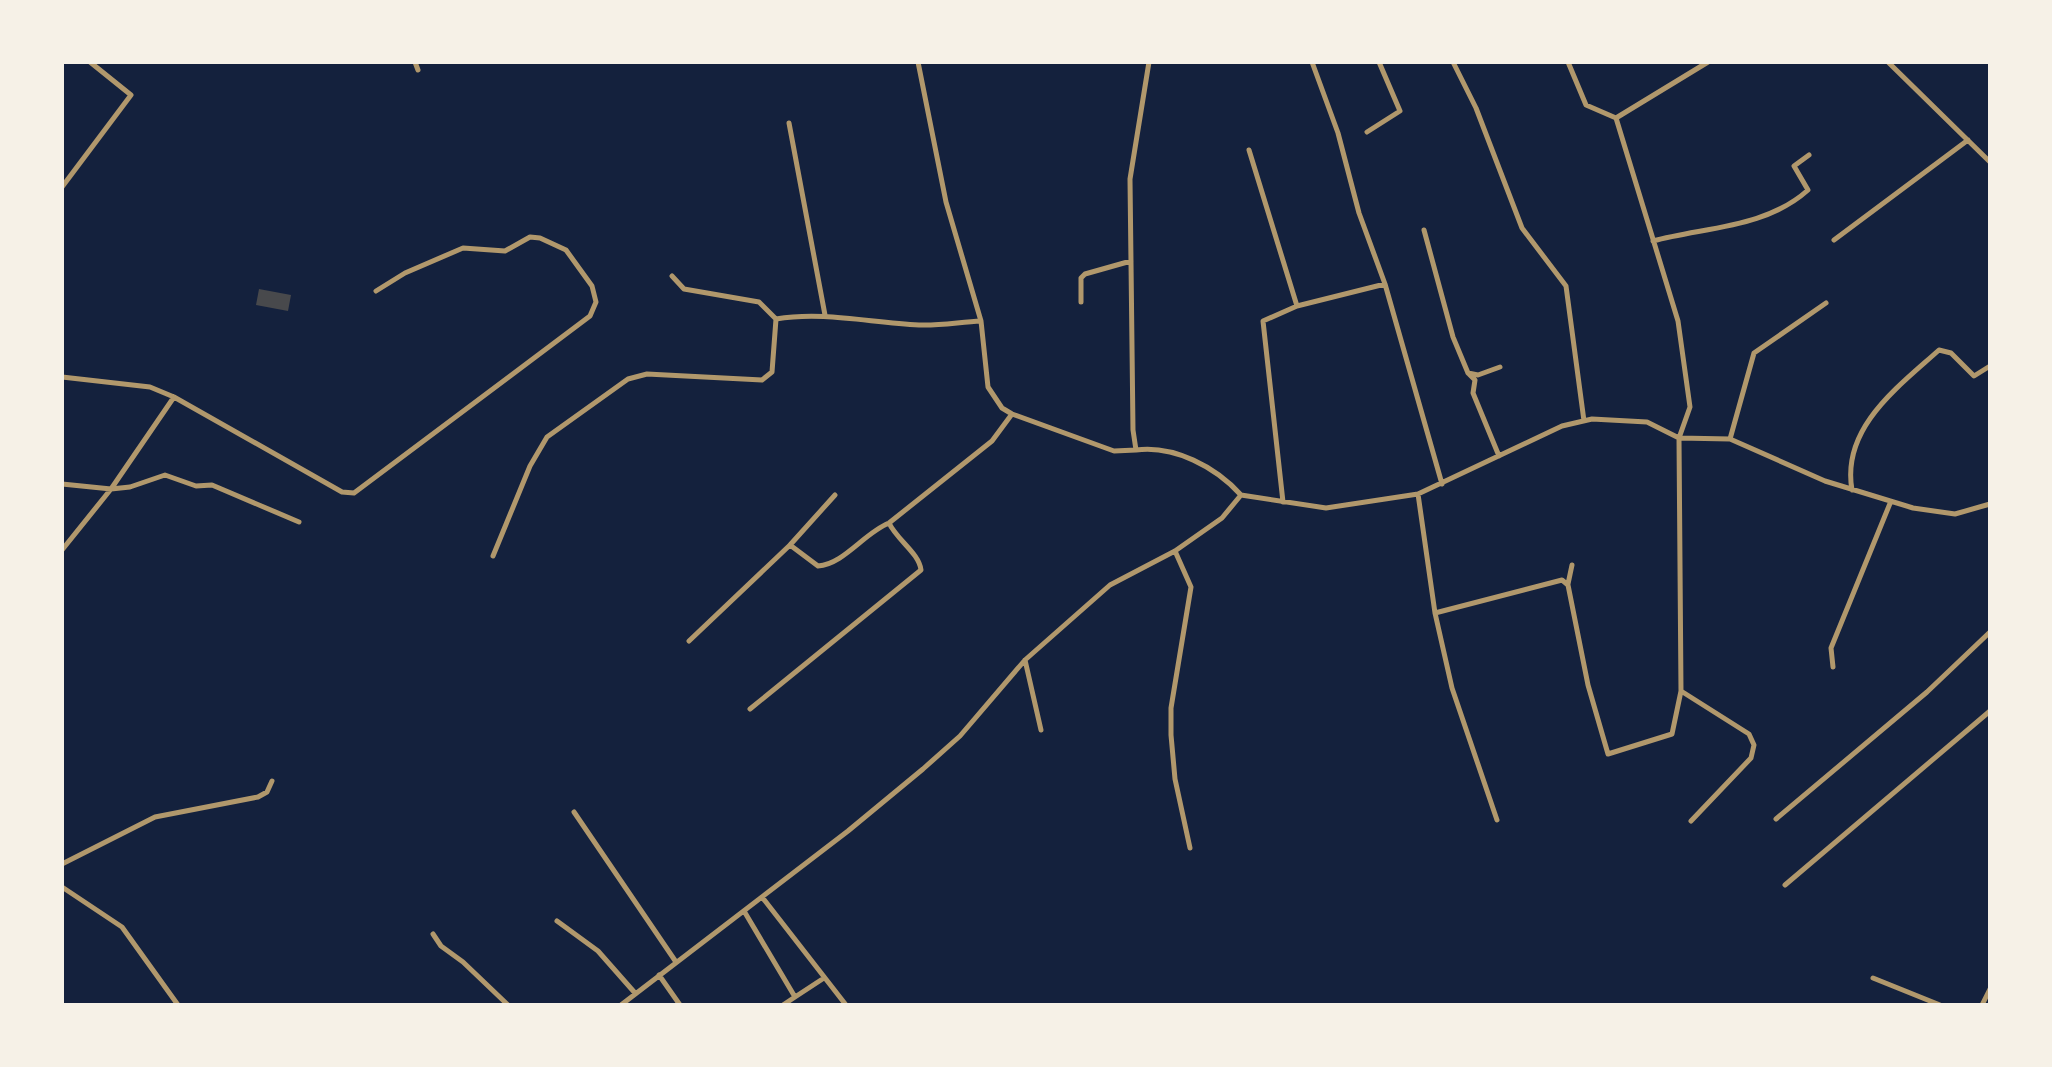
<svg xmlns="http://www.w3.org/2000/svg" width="2052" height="1067" font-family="'Exo 2',sans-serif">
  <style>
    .building { fill: #48494c }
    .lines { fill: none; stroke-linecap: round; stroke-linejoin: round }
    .minor { stroke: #b1986c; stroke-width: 5 }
  </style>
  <rect width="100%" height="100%" fill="#14213d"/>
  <path class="building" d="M 259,289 L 291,295 L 288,311 L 256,305 Z"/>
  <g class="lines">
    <path class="minor" d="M 415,62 L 418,70
      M 918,62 L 946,202 L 981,321 L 988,387 L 1002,408 L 1012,414 L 1114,451 L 1136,450
      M 1149,62 L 1130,179 L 1133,430 L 1136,450 C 1174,445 1216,467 1241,495 L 1326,508 L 1418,494 L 1562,426 L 1592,419 L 1647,422 L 1679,438 L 1730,439 L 1825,481 L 1913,508 L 1955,514 L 1990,504
      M 1312,62 L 1338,133 L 1359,213 L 1385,284 L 1442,484
      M 1453,62 L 1476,108 L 1522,228 L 1566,286 L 1584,421
      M 1888,62 L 1990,162
      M 1616,118 L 1708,62
      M 789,123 L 825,315
      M 1367,132 L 1400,111 L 1379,62
      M 1249,150 L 1297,306
      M 62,187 L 131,95 L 90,62
      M 1424,230 L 1453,337 L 1468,373
      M 1834,240 L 1968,140
      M 1653,241 C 1705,227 1766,228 1808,190 L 1794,166 L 1809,155
      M 672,276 L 684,289 L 759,302 L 776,319
      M 1081,302 L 1081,278 L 1085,274 L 1131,261
      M 62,377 L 150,387 L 174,397 L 342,492 L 354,493 L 590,316 L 596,302 L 592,286 L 566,250 L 540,238 L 530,237 L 505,251 L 463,248 L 405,273 L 376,291
      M 1730,439 L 1754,353 L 1826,303
      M 1499,456 L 1473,393 L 1475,380 L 1468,373 L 1478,375 L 1500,367
      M 62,484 L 111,489 L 130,487 L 165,475 L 196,486 L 212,485 L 299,522
      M 1852,490 C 1841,428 1898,387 1939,350 L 1951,353 L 1974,376 L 1990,366
      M 1418,494 L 1435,613 L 1452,688 L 1497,820
      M 1283,502 L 1263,321 L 1297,306 L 1385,284
      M 790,545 L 835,495
      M 62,550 L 111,489 L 174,397
      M 1175,551 L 1191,587 L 1171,708 L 1171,735 L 1175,779 L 1190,848
      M 493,556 L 530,466 L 547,437 L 628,379 L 647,374 L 762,380 L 772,372 L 776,319 C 824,311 871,323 919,325 C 939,326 960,322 981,321
      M 1568,584 L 1572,565
      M 1435,613 L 1562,580 L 1568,585 L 1588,685 L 1608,754 L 1672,734 L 1681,691 L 1679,438 L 1690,407 L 1678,321 L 1616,118 L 1586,105 L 1568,62
      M 689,641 L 790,545 L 818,566 C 844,564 864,533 889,523 L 992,441 L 1012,414
      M 1025,660 L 1041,730
      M 1833,667 L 1831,648 L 1891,501
      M 1681,691 L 1749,734 L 1754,745 L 1751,758 L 1691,821
      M 750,709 L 921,570 C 919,553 897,540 889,523
      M 574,812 L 676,962
      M 1776,819 L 1927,692 L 1990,632
      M 62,864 L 155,817 L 258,797 L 267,792 L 272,781
      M 1785,885 L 1990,711
      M 62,887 L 122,927 L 178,1005
      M 762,897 L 846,1005
      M 744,911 L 795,997 L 783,1005
      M 557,921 L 598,951 L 635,993
      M 433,934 L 441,946 L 463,962 L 508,1005
      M 659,975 L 680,1005
      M 1873,978 L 1940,1005
      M 795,997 L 824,978
      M 621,1005 L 848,831 L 923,769 L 960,736 L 1025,660 L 1110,585 L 1175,551 L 1222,518 L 1241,495
      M 1982,1005 L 1990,989"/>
  </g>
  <rect width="2052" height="1067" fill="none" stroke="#f6f1e7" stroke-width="128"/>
</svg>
